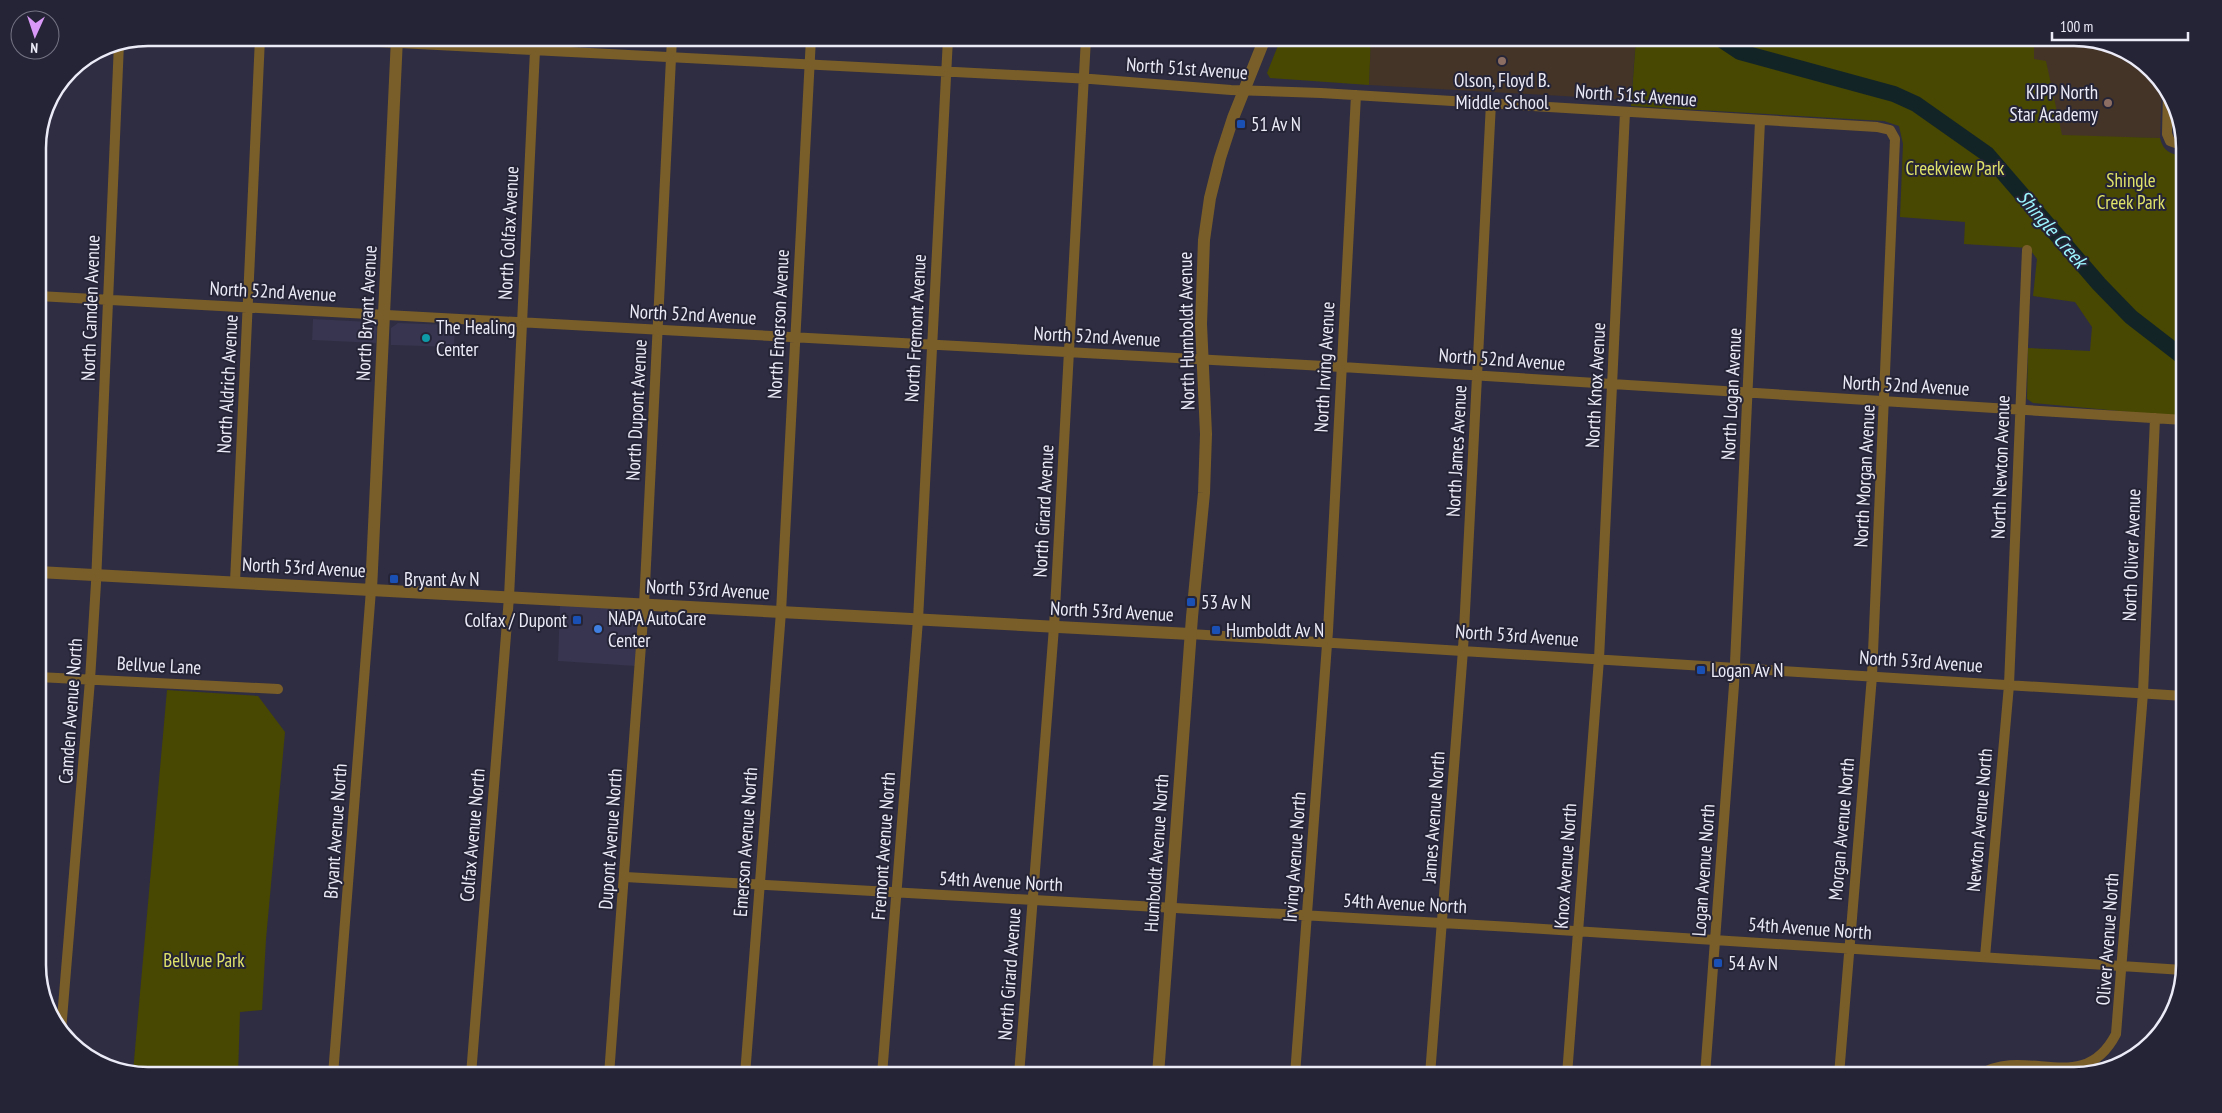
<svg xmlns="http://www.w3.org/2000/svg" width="2222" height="1113" font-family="'PT Sans Narrow',sans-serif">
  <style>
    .built { fill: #37354f }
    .education { fill: #443428 }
    .green { fill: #484802 }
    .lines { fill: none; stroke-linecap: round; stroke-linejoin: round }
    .river { stroke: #132426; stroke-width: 16 }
    .minor { stroke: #7a5e29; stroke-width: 10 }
    .tertiary { stroke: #7a5e29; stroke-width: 12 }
    .education-dot { fill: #8d6e63; stroke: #252437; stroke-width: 2 }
    .transit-dot { fill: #1a4fb4; stroke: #252437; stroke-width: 2 }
    .culture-dot { fill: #0f9aa8; stroke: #252437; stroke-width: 2 }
    .shop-dot { fill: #3f7fe0; stroke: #252437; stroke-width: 2 }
    .labels { text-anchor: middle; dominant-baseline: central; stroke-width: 4; stroke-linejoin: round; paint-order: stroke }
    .street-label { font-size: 19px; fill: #ebebf8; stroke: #252437 }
    .poi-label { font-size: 19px; fill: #ebebf8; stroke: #252437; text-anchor: start }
    .park-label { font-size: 19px; fill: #e0e369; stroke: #252437 }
    .water-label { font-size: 20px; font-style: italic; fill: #9cf6ff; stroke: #252437 }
    .rim { fill: none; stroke: #ebebf8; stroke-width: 2.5 }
  </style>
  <rect width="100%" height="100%" fill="#2f2d41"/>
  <path class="built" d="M 313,319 L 372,322 L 375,324 L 377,329 L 376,343 L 312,340 Z
    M 398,323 L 455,325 L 454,347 L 391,345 L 391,328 Z
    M 560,604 L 635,610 L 638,616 L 635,666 L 558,661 Z"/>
  <path class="education" d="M 505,38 L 661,38 L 660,45 Z
    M 1371,38 L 1636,38 L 1631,100 L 1369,85 Z
    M 2034,38 L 2074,38 L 2122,49 L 2162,84 L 2160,138 L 2062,136 L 2034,59 Z"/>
  <path class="green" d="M 1281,38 L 1371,38 L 1369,85 L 1270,78 L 1267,73 Z
    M 1636,38 L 2034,38 L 2034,59 L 2046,61 L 2062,135 L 2160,138 C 2163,151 2171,155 2184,156 L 2184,417 L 2033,403 L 2027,399 L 2028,348 L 2090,351 L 2092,327 L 2075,302 L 2033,296 L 2037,259 L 2029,248 L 1964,244 L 1965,222 L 1900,217 L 1903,144 L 1899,126 L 1884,121 L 1631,106 Z
    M 167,690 L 258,696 L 285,732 L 266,939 L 262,1010 L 240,1012 L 238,1075 L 148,1075 L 133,1072 Z"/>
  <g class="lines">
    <path class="river" d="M 1719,38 L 1740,52 L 1894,94 L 1916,104 L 1987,154 L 2099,284 L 2131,317 L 2184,358"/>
    <path class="minor" d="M 302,38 L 1091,79 L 1231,90 L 1321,93 L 1877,127 L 1890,130 L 1895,139 L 1872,676 L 1839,1075
      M 2168,92 L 2167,134 L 2170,141 L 2184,146
      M 38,296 L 1342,367 L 2184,420
      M 235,582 L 260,38
      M 1190,634 L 2184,696
      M 38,677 L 278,689
      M 625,877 L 1512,927 L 2183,970
      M 1985,957 L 2009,685 L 2027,250
      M 61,1031 L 90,680 L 96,583 L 119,43
      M 333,1075 L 371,590
      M 471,1075 L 509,597 L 535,50
      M 609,1075 L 644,605 L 672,38
      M 745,1075 L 781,612 L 811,38
      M 882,1075 L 918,620 L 948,38
      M 1019,1075 L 1054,627 L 1086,38
      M 1295,1075 L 1328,631 L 1356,95
      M 1430,1075 L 1463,650 L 1491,103
      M 1567,1075 L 1599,659 L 1625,112
      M 1705,1075 L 1734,685 L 1760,121
      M 1979,1075 C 2027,1045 2083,1098 2116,1034 L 2143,693 L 2155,418"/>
    <path class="tertiary" d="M 38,572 L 1190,634
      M 371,590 L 397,38
      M 1158,1075 L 1192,617 L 1204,493 L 1206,434 L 1201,324 L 1204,240 L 1210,198 L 1220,158 L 1233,118 L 1265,38"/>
  </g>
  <g class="education-dot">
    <circle cx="1502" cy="61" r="5"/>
    <circle cx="2108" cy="103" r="5"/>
  </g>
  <g class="transit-dot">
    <rect x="1236" y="119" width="10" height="10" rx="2.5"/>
    <rect x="389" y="574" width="10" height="10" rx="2.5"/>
    <rect x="1186" y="597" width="10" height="10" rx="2.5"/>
    <rect x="572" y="615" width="10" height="10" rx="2.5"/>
    <rect x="1211" y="625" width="10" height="10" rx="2.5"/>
    <rect x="1696" y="665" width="10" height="10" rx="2.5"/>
    <rect x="1713" y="958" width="10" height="10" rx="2.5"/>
  </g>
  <circle class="culture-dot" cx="426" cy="338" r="5"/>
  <circle class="shop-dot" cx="598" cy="629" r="5"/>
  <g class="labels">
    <g class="street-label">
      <text transform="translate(1187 68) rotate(4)">North 51st Avenue</text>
      <text transform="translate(1636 95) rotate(4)">North 51st Avenue</text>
      <text transform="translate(508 233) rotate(-87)">North Colfax Avenue</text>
      <text transform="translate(273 291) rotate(3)">North 52nd Avenue</text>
      <text transform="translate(90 308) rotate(-88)">North Camden Avenue</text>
      <text transform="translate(366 313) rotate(-87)">North Bryant Avenue</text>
      <text transform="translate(693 314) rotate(3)">North 52nd Avenue</text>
      <text transform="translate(778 324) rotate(-87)">North Emerson Avenue</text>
      <text transform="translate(915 328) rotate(-87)">North Fremont Avenue</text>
      <text transform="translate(1186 331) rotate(-91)">North Humboldt Avenue</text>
      <text transform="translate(1097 336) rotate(3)">North 52nd Avenue</text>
      <text transform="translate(1502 359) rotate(4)">North 52nd Avenue</text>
      <text transform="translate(1324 367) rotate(-87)">North Irving Avenue</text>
      <text transform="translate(227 384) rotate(-87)">North Aldrich Avenue</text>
      <text transform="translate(1595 385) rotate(-87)">North Knox Avenue</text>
      <text transform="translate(1906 385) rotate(3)">North 52nd Avenue</text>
      <text transform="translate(1731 394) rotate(-87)">North Logan Avenue</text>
      <text transform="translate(636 410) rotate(-87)">North Dupont Avenue</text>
      <text transform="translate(1456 451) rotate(-87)">North James Avenue</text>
      <text transform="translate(2000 467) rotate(-88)">North Newton Avenue</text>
      <text transform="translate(1864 476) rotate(-87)">North Morgan Avenue</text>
      <text transform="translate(1043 511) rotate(-87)">North Girard Avenue</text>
      <text transform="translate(2131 555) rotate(-88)">North Oliver Avenue</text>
      <text transform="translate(304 567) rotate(3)">North 53rd Avenue</text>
      <text transform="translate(708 589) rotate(3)">North 53rd Avenue</text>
      <text transform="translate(1112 611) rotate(3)">North 53rd Avenue</text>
      <text transform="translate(1517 635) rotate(4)">North 53rd Avenue</text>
      <text transform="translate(1921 661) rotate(4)">North 53rd Avenue</text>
      <text transform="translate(159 665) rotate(3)">Bellvue Lane</text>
      <text transform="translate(70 711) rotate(-86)">Camden Avenue North</text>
      <text transform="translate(1433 817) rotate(-86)">James Avenue North</text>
      <text transform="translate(1979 820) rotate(-85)">Newton Avenue North</text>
      <text transform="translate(1841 829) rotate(-85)">Morgan Avenue North</text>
      <text transform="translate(335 831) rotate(-86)">Bryant Avenue North</text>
      <text transform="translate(472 835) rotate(-85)">Colfax Avenue North</text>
      <text transform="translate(610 839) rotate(-86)">Dupont Avenue North</text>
      <text transform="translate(745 842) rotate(-86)">Emerson Avenue North</text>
      <text transform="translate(883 846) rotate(-86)">Fremont Avenue North</text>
      <text transform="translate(1156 853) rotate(-86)">Humboldt Avenue North</text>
      <text transform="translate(1294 857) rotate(-86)">Irving Avenue North</text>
      <text transform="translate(1565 866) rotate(-86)">Knox Avenue North</text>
      <text transform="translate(1703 870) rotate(-86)">Logan Avenue North</text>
      <text transform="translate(1001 881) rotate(3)">54th Avenue North</text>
      <text transform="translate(1405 903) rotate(3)">54th Avenue North</text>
      <text transform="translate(1810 928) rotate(4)">54th Avenue North</text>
      <text transform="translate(2107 939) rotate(-86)">Oliver Avenue North</text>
      <text transform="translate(1009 974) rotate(-86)">North Girard Avenue</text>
    </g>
    <g class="poi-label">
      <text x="1502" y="80" text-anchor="middle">Olson, Floyd B.<tspan x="1502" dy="22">Middle School</tspan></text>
      <text x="2098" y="92" text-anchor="end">KIPP North<tspan x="2098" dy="22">Star Academy</tspan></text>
      <text x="1251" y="124">51 Av N</text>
      <text x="436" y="327">The Healing<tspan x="436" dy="22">Center</tspan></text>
      <text x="404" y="579">Bryant Av N</text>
      <text x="1201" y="602">53 Av N</text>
      <text x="608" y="618">NAPA AutoCare<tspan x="608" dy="22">Center</tspan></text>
      <text x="567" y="620" text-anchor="end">Colfax / Dupont</text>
      <text x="1226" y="630">Humboldt Av N</text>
      <text x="1711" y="670">Logan Av N</text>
      <text x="1728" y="963">54 Av N</text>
    </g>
    <g class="park-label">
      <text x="1955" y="168">Creekview Park</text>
      <text x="2131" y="180">Shingle<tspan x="2131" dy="22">Creek Park</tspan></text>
      <text x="204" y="960">Bellvue Park</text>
    </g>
    <g class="water-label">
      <text transform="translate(2052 229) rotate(49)">Shingle Creek</text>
    </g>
  </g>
  <path d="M0 0H2222V1113H0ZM148 46H2074A102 102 0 0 1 2176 148V965A102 102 0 0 1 2074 1067H148A102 102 0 0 1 46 965V148A102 102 0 0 1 148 46Z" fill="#252437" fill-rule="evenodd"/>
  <path class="rim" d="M148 46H2074A102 102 0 0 1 2176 148V965A102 102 0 0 1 2074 1067H148A102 102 0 0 1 46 965V148A102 102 0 0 1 148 46Z"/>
  <g transform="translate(35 35) rotate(183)"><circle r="24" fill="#252437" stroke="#747484"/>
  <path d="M0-4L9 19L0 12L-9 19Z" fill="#d99af7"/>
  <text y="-8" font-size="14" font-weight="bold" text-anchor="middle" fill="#ebebf8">N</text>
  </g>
  <path d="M2052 32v8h136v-8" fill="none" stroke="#ebebf8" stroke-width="2.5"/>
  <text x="2060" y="32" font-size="15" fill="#ebebf8" stroke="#252437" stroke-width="4" paint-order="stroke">100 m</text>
</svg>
